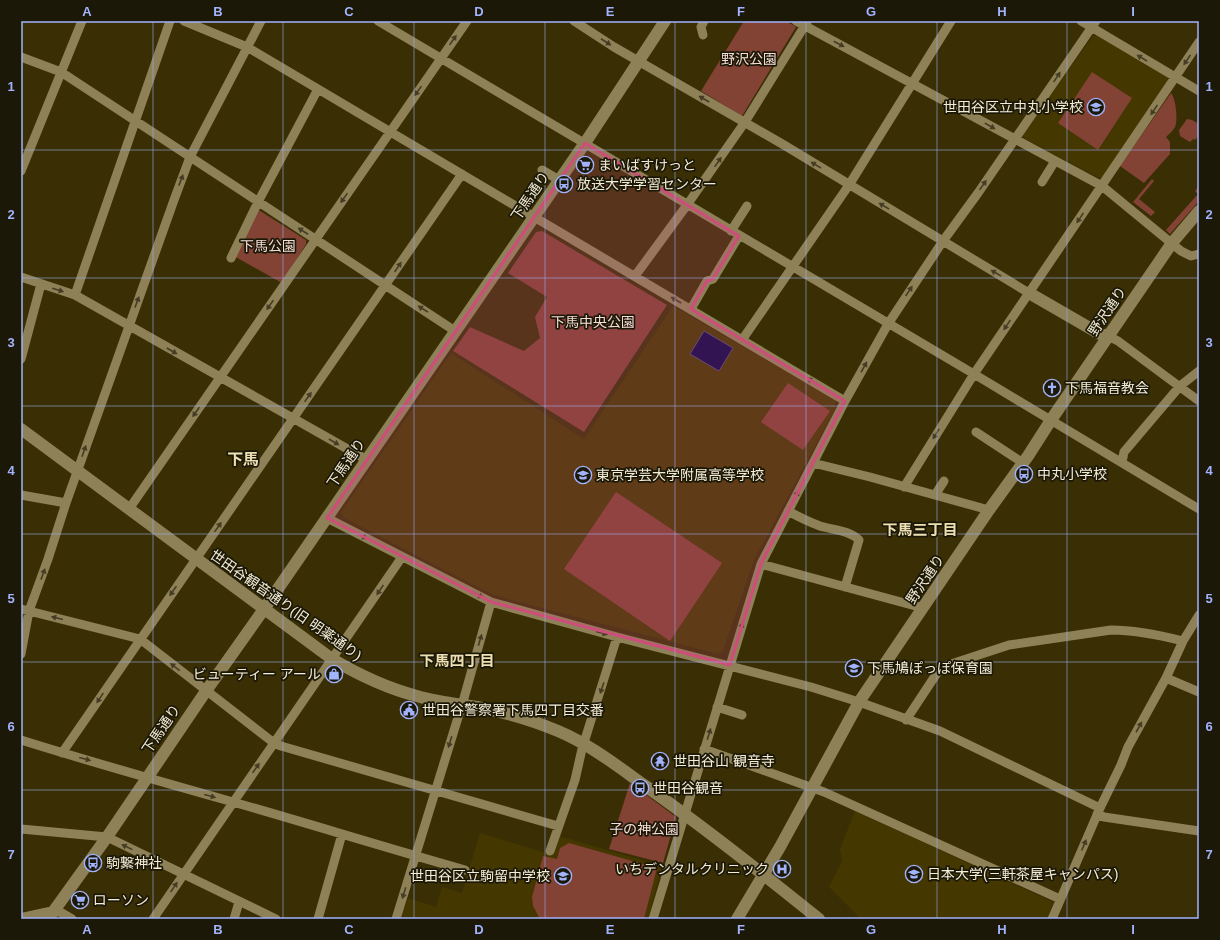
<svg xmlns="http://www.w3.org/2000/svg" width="1220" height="940" font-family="Helvetica,'Noto Sans JP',sans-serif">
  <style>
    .built { fill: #443700 }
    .green { fill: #824234 }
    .water { fill: #0c0749; stroke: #514c73 }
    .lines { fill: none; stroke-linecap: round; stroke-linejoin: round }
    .minor { stroke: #8e8158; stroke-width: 9 }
    .tertiary { stroke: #8e8158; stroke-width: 12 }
    .oneway { fill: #443d23 }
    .marked { fill: #ce4d7a; fill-opacity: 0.2; stroke: #ce4d7a; stroke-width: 3; stroke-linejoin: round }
    .grid { fill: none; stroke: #a1b3fd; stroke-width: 1; stroke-opacity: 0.55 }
    .labels { text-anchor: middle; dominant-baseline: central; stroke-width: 3.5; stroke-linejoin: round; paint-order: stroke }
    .park-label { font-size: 14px; fill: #f5dcd6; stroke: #1c1807 }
    .poi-label { font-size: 14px; fill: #f3ecd6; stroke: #1c1807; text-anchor: start }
    .street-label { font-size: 14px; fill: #f3ecd6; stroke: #1c1807 }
    .neighbourhood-label { font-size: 15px; font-weight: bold; fill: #ecdfb2; stroke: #1c1807 }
    .quarter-label { font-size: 16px; font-weight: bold; fill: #ecdfb2; stroke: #1c1807 }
    .neatline { fill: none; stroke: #a1b3fd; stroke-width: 1.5 }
    .grid-label { font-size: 13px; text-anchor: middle; font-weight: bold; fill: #a1b3fd }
  </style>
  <rect width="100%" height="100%" fill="#3a2f04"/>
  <path class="built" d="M 1097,35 L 1167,77 L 1168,81 L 1103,177 L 1099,178 L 1024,138 L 1023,134 L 1093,36 Z
    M 673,306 L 835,400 L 835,409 L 754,560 L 723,651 L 718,654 L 507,599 L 489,593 L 344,518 L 341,512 L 451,353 L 584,439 Z
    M 855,811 L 1053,902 L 1047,919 L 859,919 L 859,917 L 829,887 L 842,861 L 840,849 Z
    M 480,833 L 553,855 L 559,836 L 662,866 L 648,919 L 401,919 L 408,898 L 436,907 L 442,887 L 462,893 Z"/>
  <path class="green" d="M 744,21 L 786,21 L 796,27 L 742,116 L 701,91 Z
    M 1092,72 L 1132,98 L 1098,150 L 1058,123 Z
    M 1171,93 C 1176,99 1178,120 1175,127 C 1173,131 1169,134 1166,137 L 1170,142 L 1170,154 L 1144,183 L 1120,166 Z
    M 1187,119 L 1192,120 L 1199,124 L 1199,135 L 1195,140 L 1193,139 L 1190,142 L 1180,136 L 1179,130 Z
    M 1152,179 L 1154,181 L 1139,199 L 1155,212 L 1151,216 L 1133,202 Z
    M 1199,186 L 1199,201 L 1170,234 L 1166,230 L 1198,194 L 1195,191 Z
    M 257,209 L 306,240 L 306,244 L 282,283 L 234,256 Z
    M 542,231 L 667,305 L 584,432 L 453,351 L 470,327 L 524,351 L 540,338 L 535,317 L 547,297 L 508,273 L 536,232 Z
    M 788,383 L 830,411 L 803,450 L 761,422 Z
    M 616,492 L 722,563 L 670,641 L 564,569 Z
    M 630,783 L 676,817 L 663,863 L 609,849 Z
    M 569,843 L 657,868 L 644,919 L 540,919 L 533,906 L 532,897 L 543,856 L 557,859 L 560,848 Z"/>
  <path class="water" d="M 704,331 L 733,348 L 719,371 L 690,354 Z"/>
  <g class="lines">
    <path class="minor" d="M 184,21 L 247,47 L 845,401
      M 378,21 L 974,374 L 1199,509
      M 574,21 L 614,47 L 784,145 L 1029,293
      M 796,21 L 1102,186 L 1181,251 L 1191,256 L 1199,254
      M 1081,21 L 1199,91
      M 703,35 L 701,27 L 704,21
      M 21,57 L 61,72 L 455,331
      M 542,170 L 559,180
      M 21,171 L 82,21
      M 1042,182 L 1055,161
      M 731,231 L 747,206
      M 231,258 L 258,202 L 318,89
      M 635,276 L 687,205 L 745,122 L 807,22
      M 21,277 L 75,295 L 367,460
      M 75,295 L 170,21
      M 691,309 L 707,281 L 713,279 L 739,236
      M 1108,336 L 1118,341 L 1199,401
      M 742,340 L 849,185 L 951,21
      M 21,359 L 41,284
      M 976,432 L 1023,463
      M 1122,462 L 1124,452 L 1180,386 L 1199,371
      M 813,463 L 870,477 L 989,510
      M 904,487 L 974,374 L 1199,42
      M 21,495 L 66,503
      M 935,495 L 944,481
      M 129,509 L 467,21
      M 788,511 C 799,517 809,522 820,526 C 833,530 849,530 859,540 L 845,587
      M 327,518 L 491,602 L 617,637 L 811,687 L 859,702 L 940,731 L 1100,808
      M 761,564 L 923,608
      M 21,609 L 140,639 L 274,743 L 281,746 L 558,826
      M 21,654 L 29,611 L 48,559 L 66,503 L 174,200 L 190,157 L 261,21
      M 1166,678 L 1199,692
      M 717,707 L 742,715
      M 906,720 L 939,670 L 942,667 L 1009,645 L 1111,630 C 1136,630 1159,635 1183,641
      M 21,740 C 91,762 162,782 233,802 C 310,824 387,848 465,870
      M 704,749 L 824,792 L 1060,899
      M 62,753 L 462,174
      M 1097,814 L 1104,817 L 1199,831
      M 21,829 L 107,837 L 276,919
      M 550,851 L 575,780 L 582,749 L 617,637
      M 53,912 L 60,912 L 72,919
      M 153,919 L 402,557
      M 234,919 L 239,902
      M 318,919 L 342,834
      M 396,919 L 464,698 L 491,602
      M 653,919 L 761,564 L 845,401 L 888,324 L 943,241 L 978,193 L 1096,21
      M 1052,919 L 1100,808 L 1121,765 L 1128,747 L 1166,678 L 1183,641 L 1199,615"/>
    <path class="tertiary" d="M 1029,293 L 1100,334 L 1108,336
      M 21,429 L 332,659 C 359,675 386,688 417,696 C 437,702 457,704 477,707 C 504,712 532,720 558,731 C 589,744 616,765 644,785 C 704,827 762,873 819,919
      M 21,919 L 53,912
      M 48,919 L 107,837 L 206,691 L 264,609 L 585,143 L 665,21
      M 737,919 L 780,847 L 859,702 L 989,510 L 1028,456 L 1051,420 L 1172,243 L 1199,211"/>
  </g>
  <defs><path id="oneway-solid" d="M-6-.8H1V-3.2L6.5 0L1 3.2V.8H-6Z"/></defs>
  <g class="oneway">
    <use href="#oneway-solid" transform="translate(453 40) rotate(-55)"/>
    <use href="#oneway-solid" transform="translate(606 42) rotate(33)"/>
    <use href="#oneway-solid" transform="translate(839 44) rotate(28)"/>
    <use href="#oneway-solid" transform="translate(1142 58) rotate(-149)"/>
    <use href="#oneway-solid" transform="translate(1187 60) rotate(124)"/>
    <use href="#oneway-solid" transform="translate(1057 77) rotate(-56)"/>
    <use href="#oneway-solid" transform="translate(418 91) rotate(125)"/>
    <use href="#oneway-solid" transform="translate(704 99) rotate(-150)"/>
    <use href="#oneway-solid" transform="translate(1154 110) rotate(124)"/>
    <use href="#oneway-solid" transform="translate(990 126) rotate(29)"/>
    <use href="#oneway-solid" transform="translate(718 162) rotate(-55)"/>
    <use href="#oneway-solid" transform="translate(816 165) rotate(-149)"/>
    <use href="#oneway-solid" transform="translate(181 180) rotate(-69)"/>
    <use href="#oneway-solid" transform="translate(983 185) rotate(-55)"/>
    <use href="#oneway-solid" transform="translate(344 198) rotate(125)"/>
    <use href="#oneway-solid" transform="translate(884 206) rotate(-149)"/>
    <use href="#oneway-solid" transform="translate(1080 218) rotate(124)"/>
    <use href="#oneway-solid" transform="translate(303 231) rotate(-147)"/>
    <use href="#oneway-solid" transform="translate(398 267) rotate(-56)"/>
    <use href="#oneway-solid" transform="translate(996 273) rotate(-149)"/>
    <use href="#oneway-solid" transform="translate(58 290) rotate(18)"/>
    <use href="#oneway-solid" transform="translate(909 291) rotate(-56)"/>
    <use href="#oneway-solid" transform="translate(676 300) rotate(-150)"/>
    <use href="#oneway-solid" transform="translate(137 302) rotate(-70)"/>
    <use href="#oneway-solid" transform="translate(270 305) rotate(125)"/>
    <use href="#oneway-solid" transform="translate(423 309) rotate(-148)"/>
    <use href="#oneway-solid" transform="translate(1007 325) rotate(124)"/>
    <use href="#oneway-solid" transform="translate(172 351) rotate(30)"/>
    <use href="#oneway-solid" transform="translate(864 367) rotate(-61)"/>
    <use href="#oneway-solid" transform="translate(812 381) rotate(-149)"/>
    <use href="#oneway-solid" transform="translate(308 397) rotate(-55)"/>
    <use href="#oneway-solid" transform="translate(196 412) rotate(125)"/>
    <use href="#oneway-solid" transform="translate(936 434) rotate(122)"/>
    <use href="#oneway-solid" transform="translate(334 442) rotate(30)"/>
    <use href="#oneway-solid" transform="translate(84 451) rotate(-71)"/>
    <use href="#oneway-solid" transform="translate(796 496) rotate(-62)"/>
    <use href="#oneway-solid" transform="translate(218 527) rotate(-55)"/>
    <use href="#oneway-solid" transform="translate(362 536) rotate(28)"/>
    <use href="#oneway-solid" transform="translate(43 574) rotate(-70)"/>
    <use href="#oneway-solid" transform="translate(380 590) rotate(124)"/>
    <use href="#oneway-solid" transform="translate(173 591) rotate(125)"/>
    <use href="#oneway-solid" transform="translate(478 595) rotate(28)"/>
    <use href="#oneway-solid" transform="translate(57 618) rotate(-166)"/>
    <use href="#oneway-solid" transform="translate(741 628) rotate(-73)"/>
    <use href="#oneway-solid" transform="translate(602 633) rotate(15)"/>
    <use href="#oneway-solid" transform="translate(480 640) rotate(-74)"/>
    <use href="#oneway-solid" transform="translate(175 667) rotate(-142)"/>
    <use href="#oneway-solid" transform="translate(602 688) rotate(109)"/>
    <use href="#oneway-solid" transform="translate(100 698) rotate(124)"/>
    <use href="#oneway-solid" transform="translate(1139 727) rotate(-61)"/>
    <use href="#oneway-solid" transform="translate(709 734) rotate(-73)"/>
    <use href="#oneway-solid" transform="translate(450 742) rotate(107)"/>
    <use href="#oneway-solid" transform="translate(85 759) rotate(15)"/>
    <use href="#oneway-solid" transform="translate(256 768) rotate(-55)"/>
    <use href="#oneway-solid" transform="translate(210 796) rotate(15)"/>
    <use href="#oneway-solid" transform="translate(1084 845) rotate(-67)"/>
    <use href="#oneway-solid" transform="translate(127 847) rotate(-154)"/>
    <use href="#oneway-solid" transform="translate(174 887) rotate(-56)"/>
    <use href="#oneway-solid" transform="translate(404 893) rotate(107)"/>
  </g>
  <path class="marked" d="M 585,143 L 739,236 L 713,279 L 707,281 L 691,309 L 845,401 L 761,564 L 730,665 L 491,602 L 327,518 Z"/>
  <path class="grid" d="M 153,21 L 153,919M 283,21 L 283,919M 414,21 L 414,919M 545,21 L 545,919M 675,21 L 675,919M 806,21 L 806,919M 937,21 L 937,919M 1067,21 L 1067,919M 21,150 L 1199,150M 21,278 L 1199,278M 21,406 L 1199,406M 21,534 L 1199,534M 21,662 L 1199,662M 21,790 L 1199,790"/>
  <defs>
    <symbol id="school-ring" viewBox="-11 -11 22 22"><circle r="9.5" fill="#1c1807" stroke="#a1b3fd" stroke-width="1.5"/><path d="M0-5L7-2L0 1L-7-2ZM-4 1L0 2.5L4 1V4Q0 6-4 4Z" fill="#a1b3fd"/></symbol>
    <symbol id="supermarket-ring" viewBox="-11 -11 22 22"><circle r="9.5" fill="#1c1807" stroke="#a1b3fd" stroke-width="1.5"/><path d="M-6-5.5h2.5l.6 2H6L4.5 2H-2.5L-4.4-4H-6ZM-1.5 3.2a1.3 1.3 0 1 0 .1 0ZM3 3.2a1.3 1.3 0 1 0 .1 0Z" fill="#a1b3fd"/></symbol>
    <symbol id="bus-ring" viewBox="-11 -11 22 22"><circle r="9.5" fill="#1c1807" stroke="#a1b3fd" stroke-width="1.5"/><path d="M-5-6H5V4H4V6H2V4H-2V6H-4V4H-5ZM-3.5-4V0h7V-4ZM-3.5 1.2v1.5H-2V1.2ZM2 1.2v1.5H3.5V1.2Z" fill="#a1b3fd"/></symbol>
    <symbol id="church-ring" viewBox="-11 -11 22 22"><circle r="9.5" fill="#1c1807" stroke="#a1b3fd" stroke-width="1.5"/><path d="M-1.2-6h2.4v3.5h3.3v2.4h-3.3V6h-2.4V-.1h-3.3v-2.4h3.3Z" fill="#a1b3fd"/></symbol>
    <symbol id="shop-ring" viewBox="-11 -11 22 22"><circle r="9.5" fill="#1c1807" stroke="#a1b3fd" stroke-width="1.5"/><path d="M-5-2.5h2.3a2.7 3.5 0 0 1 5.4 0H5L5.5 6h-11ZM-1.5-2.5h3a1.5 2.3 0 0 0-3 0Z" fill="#a1b3fd"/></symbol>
    <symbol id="civic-ring" viewBox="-11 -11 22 22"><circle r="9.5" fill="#1c1807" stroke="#a1b3fd" stroke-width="1.5"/><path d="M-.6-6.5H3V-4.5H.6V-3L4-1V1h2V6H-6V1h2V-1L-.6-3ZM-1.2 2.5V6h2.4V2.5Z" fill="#a1b3fd"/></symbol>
    <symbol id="temple-ring" viewBox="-11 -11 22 22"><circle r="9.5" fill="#1c1807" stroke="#a1b3fd" stroke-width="1.5"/><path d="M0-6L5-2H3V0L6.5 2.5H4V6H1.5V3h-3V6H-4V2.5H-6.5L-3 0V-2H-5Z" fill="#a1b3fd"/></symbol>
    <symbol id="hospital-ring" viewBox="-11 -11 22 22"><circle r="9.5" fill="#1c1807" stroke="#a1b3fd" stroke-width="1.5"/><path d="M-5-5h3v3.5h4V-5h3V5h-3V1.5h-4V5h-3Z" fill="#a1b3fd"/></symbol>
    <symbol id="university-ring" viewBox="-11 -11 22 22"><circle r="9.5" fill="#1c1807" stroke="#a1b3fd" stroke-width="1.5"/><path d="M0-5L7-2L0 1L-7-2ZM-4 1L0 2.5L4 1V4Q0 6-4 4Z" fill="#a1b3fd"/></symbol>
  </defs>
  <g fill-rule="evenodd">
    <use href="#school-ring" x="1086" y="97" width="20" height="20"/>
    <use href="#supermarket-ring" x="575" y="155" width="20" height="20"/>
    <use href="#bus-ring" x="554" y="174" width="20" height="20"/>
    <use href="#church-ring" x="1042" y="378" width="20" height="20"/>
    <use href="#bus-ring" x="1014" y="464" width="20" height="20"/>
    <use href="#school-ring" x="573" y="465" width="20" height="20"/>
    <use href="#school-ring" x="844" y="658" width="20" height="20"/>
    <use href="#shop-ring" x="324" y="664" width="20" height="20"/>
    <use href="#civic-ring" x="399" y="700" width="20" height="20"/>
    <use href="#temple-ring" x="650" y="751" width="20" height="20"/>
    <use href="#bus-ring" x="630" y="778" width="20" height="20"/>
    <use href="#bus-ring" x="83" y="853" width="20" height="20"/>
    <use href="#hospital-ring" x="772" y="859" width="20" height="20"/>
    <use href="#university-ring" x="904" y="864" width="20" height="20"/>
    <use href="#school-ring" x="553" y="866" width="20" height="20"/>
    <use href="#supermarket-ring" x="70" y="890" width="20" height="20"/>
  </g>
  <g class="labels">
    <g class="park-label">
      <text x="749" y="59">野沢公園</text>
      <text x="268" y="246">下馬公園</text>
      <text x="593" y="322">下馬中央公園</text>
      <text x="644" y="829">子の神公園</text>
    </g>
    <g class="poi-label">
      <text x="1083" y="107" text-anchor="end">世田谷区立中丸小学校</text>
      <text x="598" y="165">まいばすけっと</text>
      <text x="577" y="184">放送大学学習センター</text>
      <text x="1065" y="388">下馬福音教会</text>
      <text x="1037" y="474">中丸小学校</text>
      <text x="596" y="475">東京学芸大学附属高等学校</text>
      <text x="867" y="668">下馬鳩ぽっぽ保育園</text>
      <text x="321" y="674" text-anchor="end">ビューティー アール</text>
      <text x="422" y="710">世田谷警察署下馬四丁目交番</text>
      <text x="673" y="761">世田谷山 観音寺</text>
      <text x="653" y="788">世田谷観音</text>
      <text x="106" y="863">駒繋神社</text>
      <text x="769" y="869" text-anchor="end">いちデンタルクリニック</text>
      <text x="927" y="874">日本大学(三軒茶屋キャンパス)</text>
      <text x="550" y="876" text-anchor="end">世田谷区立駒留中学校</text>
      <text x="93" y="900">ローソン</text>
    </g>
    <g class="street-label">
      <text transform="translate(530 196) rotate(-56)">下馬通り</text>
      <text transform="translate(1107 311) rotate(-56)">野沢通り</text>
      <text transform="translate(346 463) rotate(-56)">下馬通り</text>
      <text transform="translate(925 579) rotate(-56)">野沢通り</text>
      <text transform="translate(286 605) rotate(35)">世田谷観音通り(旧 明薬通り)</text>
      <text transform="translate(161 729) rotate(-56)">下馬通り</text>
    </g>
    <g class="neighbourhood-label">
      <text x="920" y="529">下馬三丁目</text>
      <text x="457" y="660">下馬四丁目</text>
    </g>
    <g class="quarter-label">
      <text x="243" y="459">下馬</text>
    </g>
  </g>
  <rect width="1220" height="940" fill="none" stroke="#1c1807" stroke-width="44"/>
  <rect x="22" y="22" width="1176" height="896" class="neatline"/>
  <g class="grid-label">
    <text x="87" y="16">A</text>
    <text x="218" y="16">B</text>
    <text x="349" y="16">C</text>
    <text x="479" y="16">D</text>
    <text x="610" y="16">E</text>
    <text x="741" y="16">F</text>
    <text x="871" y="16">G</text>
    <text x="1002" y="16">H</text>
    <text x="1133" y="16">I</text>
    <text x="11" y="91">1</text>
    <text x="1209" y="91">1</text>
    <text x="11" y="219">2</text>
    <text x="1209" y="219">2</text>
    <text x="11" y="347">3</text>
    <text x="1209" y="347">3</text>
    <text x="11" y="475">4</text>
    <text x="1209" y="475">4</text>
    <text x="11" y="603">5</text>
    <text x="1209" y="603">5</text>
    <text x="11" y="731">6</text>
    <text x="1209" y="731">6</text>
    <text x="11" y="859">7</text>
    <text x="1209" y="859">7</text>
    <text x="87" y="934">A</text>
    <text x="218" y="934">B</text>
    <text x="349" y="934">C</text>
    <text x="479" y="934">D</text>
    <text x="610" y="934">E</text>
    <text x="741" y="934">F</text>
    <text x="871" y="934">G</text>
    <text x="1002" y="934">H</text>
    <text x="1133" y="934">I</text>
  </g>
</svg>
